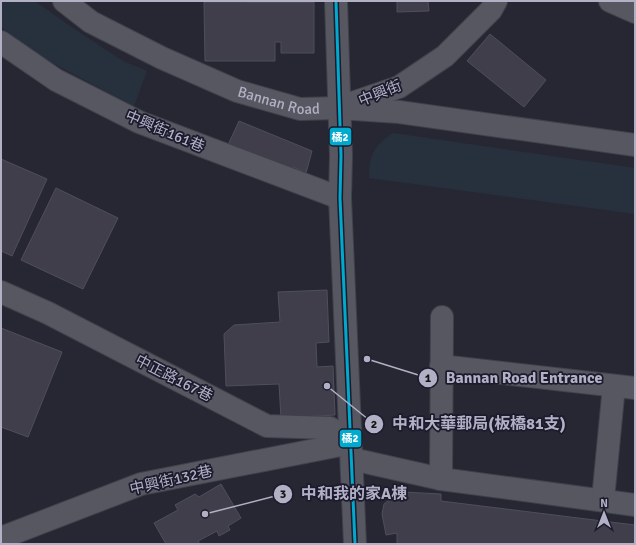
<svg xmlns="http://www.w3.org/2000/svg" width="636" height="545" font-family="Signika,'Noto Sans TC',sans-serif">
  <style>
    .green { fill: #27313d }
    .building { fill: #3f3e4a; stroke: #4f4e5b }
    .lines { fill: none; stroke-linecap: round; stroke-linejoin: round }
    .minor-casing { stroke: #41414a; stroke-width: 24 }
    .minor { stroke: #575761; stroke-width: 22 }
    .bus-1-casing { stroke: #1b1b2d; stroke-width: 6 }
    .bus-1 { stroke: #00a9ce; stroke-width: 3 }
    .labels { text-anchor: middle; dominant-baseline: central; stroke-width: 3.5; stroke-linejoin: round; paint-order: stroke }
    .street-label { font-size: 15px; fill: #b1b0c5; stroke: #1b1b2d }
    .leader { fill: none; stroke: #b1b0c5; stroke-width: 1.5 }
    .callout-dot { fill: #b1b0c5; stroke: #1b1b2d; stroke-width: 1.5 }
    .mark-label { font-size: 12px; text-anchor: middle; font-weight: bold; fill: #111 }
    .callout-label { font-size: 16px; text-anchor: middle; font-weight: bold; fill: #b1b0c5; stroke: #1b1b2d; stroke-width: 3.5; stroke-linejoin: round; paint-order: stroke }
    .line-badge { stroke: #1b1b2d; stroke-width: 1.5 }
    .badge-label { font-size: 11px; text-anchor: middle; font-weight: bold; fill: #fff }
  </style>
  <rect width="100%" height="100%" fill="#272733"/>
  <path class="green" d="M 1,1 L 35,1 L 67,24 L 123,61 L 147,71 L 134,106 L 43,58 L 1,27 Z
    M 393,133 L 635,168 L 635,214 L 369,178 C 369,156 374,145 393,133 Z"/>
  <path class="building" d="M 246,1 L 313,1 L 314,2 L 246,2 Z
    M 397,1 L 428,1 L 429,11 L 397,12 Z
    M 204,2 L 314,2 L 314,53 L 281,53 L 281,42 L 275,42 L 275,61 L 205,61 Z
    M 490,34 L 546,80 L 524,107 L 467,61 Z
    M 239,121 L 312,151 L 306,173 L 293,167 L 291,172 L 228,145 Z
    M 1,159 L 47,179 L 12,256 L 1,251 Z
    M 56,188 L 118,218 L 83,289 L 21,260 Z
    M 327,290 L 329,342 L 316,343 L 317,367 L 333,366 L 335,415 L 281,418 L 279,384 L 226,386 L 224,334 L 234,325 L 280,322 L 278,292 Z
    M 1,328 L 62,352 L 28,437 L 1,427 Z
    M 221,484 L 241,518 L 228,526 L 230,530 L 219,536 L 217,531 L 198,541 L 200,544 L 166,544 L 154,523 L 178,510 L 175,505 L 195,494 L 199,497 Z
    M 403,492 L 441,494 L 441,501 L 635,525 L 635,544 L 397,544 L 397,533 L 386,535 L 382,514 L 384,504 L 397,494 Z"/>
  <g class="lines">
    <defs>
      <g id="minor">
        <path id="s1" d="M 64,1 L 91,22 L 162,58 L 237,91 L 300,109 L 339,108 L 399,112 L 635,145"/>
        <path d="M 336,1 L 341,156 L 340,198 L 355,544"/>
        <path d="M 610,1 L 635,12"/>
        <path d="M 1,42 L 56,80 L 139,122 L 340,198"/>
        <path d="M 349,104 L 399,87 L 445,56 L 491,10 L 496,1"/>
        <path d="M 1,292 L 48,313 L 267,426 L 330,428 L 351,443"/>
        <path d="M 441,366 L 635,388"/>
        <path d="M 352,459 L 441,479 L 635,505"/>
        <path d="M 441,479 L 442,317"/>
        <path d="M 603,499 L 614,386"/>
        <path d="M 2,544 L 6,536 L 141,484 L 351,443"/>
      </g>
    </defs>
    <use href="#minor" class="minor-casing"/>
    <use href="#minor" class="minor"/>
    <defs>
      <path id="bus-1" d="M 336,1 L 341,156 L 340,198 L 355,544"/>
    </defs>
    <use href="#bus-1" class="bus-1-casing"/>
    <use href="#bus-1" class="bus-1"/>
  </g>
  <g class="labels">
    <g class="street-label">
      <text transform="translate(380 93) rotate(-22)">中興街</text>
      <text stroke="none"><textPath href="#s1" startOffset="239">Bannan Road</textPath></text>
      <text transform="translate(165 131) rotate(23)">中興街161巷</text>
      <text transform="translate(174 378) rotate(27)">中正路167巷</text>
      <text transform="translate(171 480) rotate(-13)">中興街132巷</text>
    </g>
  </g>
  <path class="leader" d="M367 359L428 378M327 386L374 424M205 514L283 494"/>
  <g class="callout-dot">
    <circle cx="367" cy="359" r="4"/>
    <circle cx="327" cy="386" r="4"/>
    <circle cx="205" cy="514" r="4"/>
    <circle cx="428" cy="378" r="10"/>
    <circle cx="374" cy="424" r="10"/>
    <circle cx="283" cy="494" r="10"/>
  </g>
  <g class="mark-label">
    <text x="428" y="382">1</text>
    <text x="374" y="428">2</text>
    <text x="283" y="498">3</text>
  </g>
  <g class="callout-label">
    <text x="524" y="383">Bannan Road Entrance</text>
    <text x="479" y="429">中和大華郵局(板橋81支)</text>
    <text x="354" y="499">中和我的家A棟</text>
  </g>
  <g class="line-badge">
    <rect x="329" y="127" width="23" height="19" rx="4" fill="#00a9ce"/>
    <rect x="339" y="429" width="23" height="19" rx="4" fill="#00a9ce"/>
  </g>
  <g class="badge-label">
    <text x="340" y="141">橘2</text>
    <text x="350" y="442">橘2</text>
  </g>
  <rect width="636" height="545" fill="none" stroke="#b1b0c5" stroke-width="4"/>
  <g transform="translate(604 513)" stroke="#1b1b2d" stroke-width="3" paint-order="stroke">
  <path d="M0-3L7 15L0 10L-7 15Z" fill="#b1b0c5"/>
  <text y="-6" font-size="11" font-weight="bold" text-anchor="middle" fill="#b1b0c5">N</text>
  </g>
</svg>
